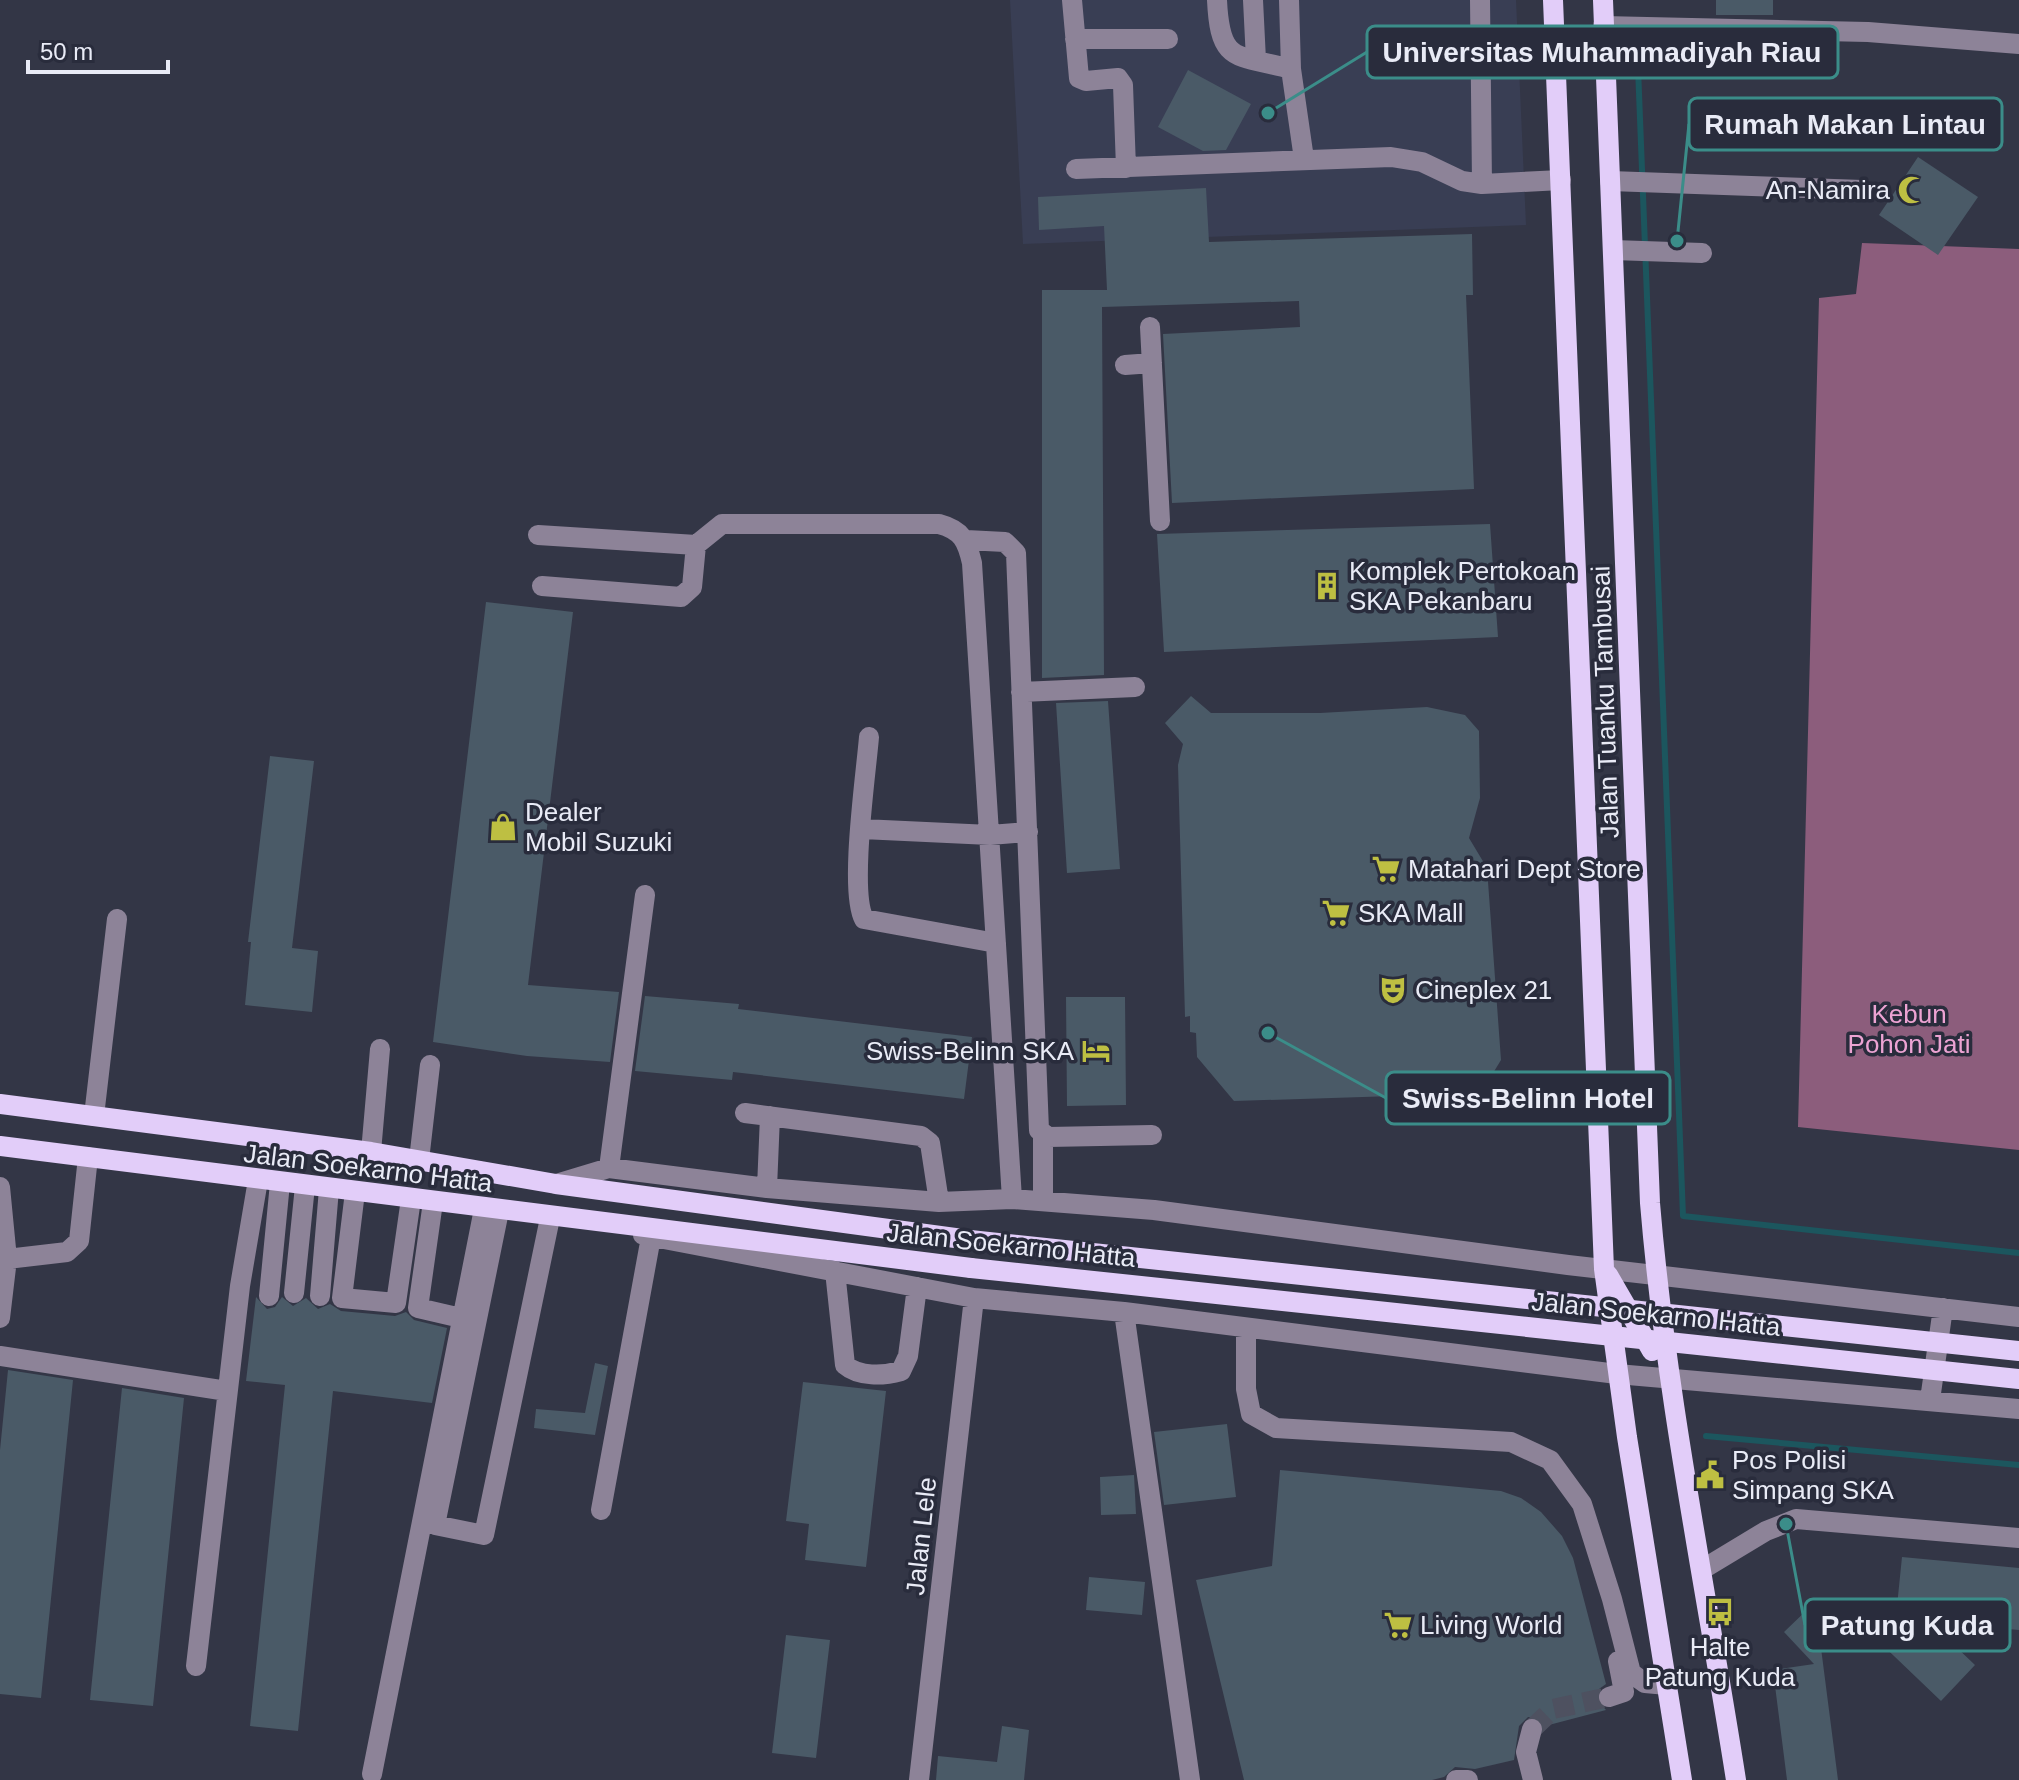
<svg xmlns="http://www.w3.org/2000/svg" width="2019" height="1780" font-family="Helvetica,sans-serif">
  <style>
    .built { fill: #393e54 }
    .forest { fill: #8c5d7c }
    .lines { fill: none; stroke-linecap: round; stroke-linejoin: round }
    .stream { stroke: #1c565e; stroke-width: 6 }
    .building { fill: #4a5a67 }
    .minor-tunnel { stroke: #4e5160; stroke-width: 20; stroke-dasharray: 20 10; stroke-linecap: butt }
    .minor { stroke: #8d8398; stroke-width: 20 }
    .major { stroke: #e2cdf9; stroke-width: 20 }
    .major-bridge { stroke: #e2cdf9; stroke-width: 20 }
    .labels { text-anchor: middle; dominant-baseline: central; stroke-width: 7; stroke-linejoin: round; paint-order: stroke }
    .poi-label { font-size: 26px; fill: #e9ebf6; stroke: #292c3c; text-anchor: start }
    .street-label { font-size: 26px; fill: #e9ebf6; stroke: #292c3c }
    .park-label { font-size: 26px; fill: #eca3d3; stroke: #292c3c }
    .leader { fill: none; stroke: #3b8d89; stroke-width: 3 }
    .callout-dot { fill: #3b8d89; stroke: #292c3c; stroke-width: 3 }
    .callout { fill: #292c3c; stroke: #3b8d89; stroke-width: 3 }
    .callout-label { font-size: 28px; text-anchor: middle; font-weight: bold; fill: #e9ebf6 }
  </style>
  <rect width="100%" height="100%" fill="#333646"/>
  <path class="built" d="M 1010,0 L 1516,0 L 1526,225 L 1023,244 Z"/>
  <path class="forest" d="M 1862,243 L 2019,249 L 2019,1150 L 1798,1127 L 1819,298 L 1856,294 Z"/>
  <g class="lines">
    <path class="stream" d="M 1637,42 L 1683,1216 L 2019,1253
      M 1706,1436 L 2019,1465"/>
  </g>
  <path class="building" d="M 1716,0 L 1773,0 L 1773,15 L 1716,15 Z
    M 1188,70 L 1251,104 L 1226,150 L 1203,151 L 1158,127 Z
    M 1918,157 L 1978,197 L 1938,255 L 1879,215 Z
    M 1206,188 L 1209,242 L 1472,234 L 1473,295 L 1466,295 L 1474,489 L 1172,503 L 1163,334 L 1300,327 L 1299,301 L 1102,307 L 1104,675 L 1042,678 L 1042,290 L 1107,290 L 1104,226 L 1039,230 L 1038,197 Z
    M 1490,524 L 1498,637 L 1164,652 L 1157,534 Z
    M 486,602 L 573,612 L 528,985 L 619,992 L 610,1062 L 527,1056 L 433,1042 Z
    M 1191,696 L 1211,713 L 1320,713 L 1427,707 L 1465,715 L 1479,731 L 1480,798 L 1469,838 L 1487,868 L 1501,1060 L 1487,1083 L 1470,1097 L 1435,1104 L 1394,1096 L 1234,1101 L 1197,1057 L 1196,1033 L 1190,1032 L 1190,1016 L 1185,1017 L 1178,765 L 1183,744 L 1165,723 Z
    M 1108,701 L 1120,869 L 1067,873 L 1056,703 Z
    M 270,756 L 314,761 L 292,948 L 318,951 L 312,1012 L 245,1005 L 251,942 L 248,942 Z
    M 645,996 L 739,1004 L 738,1009 L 972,1037 L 964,1099 L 733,1072 L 732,1080 L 635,1071 Z
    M 1066,997 L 1125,997 L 1126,1105 L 1067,1106 Z
    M 256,1297 L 267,1309 L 275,1307 L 282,1297 L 293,1306 L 306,1298 L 318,1309 L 330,1304 L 341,1311 L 395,1316 L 406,1312 L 414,1320 L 447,1328 L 432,1403 L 333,1391 L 298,1731 L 250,1726 L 285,1385 L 246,1381 Z
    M 595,1363 L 608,1366 L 595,1435 L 534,1428 L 536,1409 L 585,1413 Z
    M 8,1370 L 73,1380 L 41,1698 L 0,1694 L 0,1450 Z
    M 803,1382 L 886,1391 L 866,1567 L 805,1560 L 809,1524 L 786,1521 Z
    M 122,1388 L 184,1398 L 153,1706 L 90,1700 Z
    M 1227,1424 L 1236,1497 L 1164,1505 L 1154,1432 Z
    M 1280,1470 L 1501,1491 L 1521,1498 L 1541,1512 L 1562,1536 L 1573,1558 L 1606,1684 L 1599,1689 L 1597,1700 L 1606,1710 L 1545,1726 L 1536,1717 L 1528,1717 L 1519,1726 L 1514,1760 L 1475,1769 L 1455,1767 L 1444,1777 L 1432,1780 L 1244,1780 L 1196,1580 L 1272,1566 Z
    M 1134,1475 L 1136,1514 L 1101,1515 L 1100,1477 Z
    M 1902,1557 L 2019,1568 L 2019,1630 L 1930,1622 L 1975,1665 L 1941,1701 L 1871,1634 L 1897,1606 Z
    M 1089,1577 L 1145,1582 L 1142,1615 L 1086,1610 Z
    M 1810,1607 L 1836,1634 L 1821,1648 L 1838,1780 L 1787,1780 L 1773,1670 L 1814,1664 L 1784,1632 Z
    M 786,1635 L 830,1640 L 816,1758 L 772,1753 Z
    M 1002,1726 L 1029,1730 L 1024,1780 L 936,1780 L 938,1756 L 997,1762 Z"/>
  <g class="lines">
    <path class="minor-tunnel" d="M 1532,1729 L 1553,1709 L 1609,1697"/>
    <path class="minor" d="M 1072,0 L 1079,78 L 1086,81 L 1118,78 L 1123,85 L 1126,168
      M 1217,0 C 1220,64 1235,54 1291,69
      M 1253,0 L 1256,60
      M 1289,0 L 1291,69 L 1304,159
      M 1480,0 L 1482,184
      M 1603,26 L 1868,32 L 2019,44
      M 1075,39 L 1168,39
      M 1076,169 L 1391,157 L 1422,162 L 1462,181 L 1482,184 L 1561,180
      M 1610,181 L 1862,190
      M 1613,250 L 1702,253
      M 1150,327 L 1160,521
      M 1125,365 L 1152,363
      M 538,535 L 696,545 L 722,524 L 939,524 C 962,530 967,541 972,563 L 1012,1199
      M 966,540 L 1005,542 L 1016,553 L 1039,1130 L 1048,1137 L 1152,1135
      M 542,586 L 681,597 L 692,587 L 696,545
      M 1021,692 L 1135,687
      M 869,737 C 866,774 849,891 864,919 L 996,943
      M 862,829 L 990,835 L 1028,832
      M 745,1113 L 921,1136 L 930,1143 L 939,1202
      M 94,1116 L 117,919
      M 371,1152 L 380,1049
      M 419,1160 L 430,1065
      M 609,1168 L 645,895
      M 556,1184 L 609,1168 L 767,1188 L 939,1202 L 1012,1199 L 1154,1210 L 1568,1265 L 2019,1317
      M 0,1187 L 7,1259 L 0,1318
      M 767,1188 L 770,1116
      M 355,1192 L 342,1298 L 396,1303 L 411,1199
      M 1043,1201 L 1043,1136
      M 433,1202 L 418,1308 L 461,1318
      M 499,1211 L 435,1525 L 484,1535 L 550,1218
      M 643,1235 L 974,1298 L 1124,1312 L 1617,1374 L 2019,1409
      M 7,1259 L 67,1252 L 79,1241 L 88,1157
      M 835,1271 L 845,1365 C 859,1377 883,1376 901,1371 L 908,1356 L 917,1287
      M 294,1293 L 305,1186
      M 269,1296 L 280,1183
      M 320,1296 L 329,1189
      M 1124,1312 L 1190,1780
      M 1246,1328 L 1246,1389 L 1251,1414 L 1276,1428 L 1511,1442 L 1550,1460 L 1582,1504 L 1612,1599 L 1631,1673 L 1645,1683 L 1667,1685
      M 0,1356 L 227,1391
      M 1930,1400 L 1943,1308
      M 601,1510 L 651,1237
      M 1703,1569 L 1766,1531 L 1796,1519 L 2019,1538
      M 196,1666 L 240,1286 L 258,1180
      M 1609,1697 L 1624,1692 L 1618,1661
      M 1532,1729 L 1526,1752 L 1533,1780
      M 372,1774 L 484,1209
      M 919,1780 L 974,1298
      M 1456,1780 L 1468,1780"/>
    <path class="major" d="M 1553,0 L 1604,1269 L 1627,1437 L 1682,1780
      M 1603,0 L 1650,1203 C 1666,1397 1706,1588 1736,1780
      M 0,1104 L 371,1152 L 556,1184 L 970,1240
      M 0,1146 L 971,1268
      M 1608,1275 L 1652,1351"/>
    <path class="major-bridge" d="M 970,1240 L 2019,1351
      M 971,1268 L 2019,1379"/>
  </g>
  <defs>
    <symbol id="mosque-bare" viewBox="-9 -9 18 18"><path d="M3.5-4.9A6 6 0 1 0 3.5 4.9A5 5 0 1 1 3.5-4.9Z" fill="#bebf42" stroke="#292c3c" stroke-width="2.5" paint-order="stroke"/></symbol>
    <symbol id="building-bare" viewBox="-9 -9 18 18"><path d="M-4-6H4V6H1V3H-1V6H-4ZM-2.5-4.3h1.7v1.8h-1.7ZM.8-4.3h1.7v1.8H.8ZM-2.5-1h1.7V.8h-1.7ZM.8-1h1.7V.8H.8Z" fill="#bebf42" stroke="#292c3c" stroke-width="2.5" paint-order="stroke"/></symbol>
    <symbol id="shop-bare" viewBox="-9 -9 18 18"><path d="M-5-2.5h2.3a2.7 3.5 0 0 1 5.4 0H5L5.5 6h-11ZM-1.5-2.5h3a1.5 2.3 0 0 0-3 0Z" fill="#bebf42" stroke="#292c3c" stroke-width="2.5" paint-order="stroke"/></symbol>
    <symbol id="supermarket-bare" viewBox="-9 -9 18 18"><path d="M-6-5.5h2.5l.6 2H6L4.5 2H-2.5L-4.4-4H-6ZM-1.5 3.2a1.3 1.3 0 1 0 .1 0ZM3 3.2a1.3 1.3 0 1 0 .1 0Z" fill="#bebf42" stroke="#292c3c" stroke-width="2.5" paint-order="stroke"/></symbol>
    <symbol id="theatre-bare" viewBox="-9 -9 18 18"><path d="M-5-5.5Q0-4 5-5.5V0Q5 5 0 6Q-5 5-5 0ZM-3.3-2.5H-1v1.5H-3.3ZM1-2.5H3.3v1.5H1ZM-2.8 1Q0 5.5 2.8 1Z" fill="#bebf42" stroke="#292c3c" stroke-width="2.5" paint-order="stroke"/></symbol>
    <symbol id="hotel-bare" viewBox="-9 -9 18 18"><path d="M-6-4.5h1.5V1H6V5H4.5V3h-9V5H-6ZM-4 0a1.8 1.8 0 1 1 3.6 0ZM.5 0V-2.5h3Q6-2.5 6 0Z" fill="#bebf42" stroke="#292c3c" stroke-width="2.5" paint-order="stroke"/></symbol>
    <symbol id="civic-bare" viewBox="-9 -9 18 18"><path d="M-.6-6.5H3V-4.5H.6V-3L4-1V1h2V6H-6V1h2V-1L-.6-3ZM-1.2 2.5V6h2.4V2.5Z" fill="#bebf42" stroke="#292c3c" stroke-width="2.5" paint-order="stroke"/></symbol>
    <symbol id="bus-bare" viewBox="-9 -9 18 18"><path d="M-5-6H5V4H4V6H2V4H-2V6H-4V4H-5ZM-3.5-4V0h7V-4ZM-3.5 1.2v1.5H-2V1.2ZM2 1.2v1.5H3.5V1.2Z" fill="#bebf42" stroke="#292c3c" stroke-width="2.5" paint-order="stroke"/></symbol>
  </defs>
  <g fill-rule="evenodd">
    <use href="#mosque-bare" x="1892" y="170" width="40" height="40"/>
    <use href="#building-bare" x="1307" y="566" width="40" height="40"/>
    <use href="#shop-bare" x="483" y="807" width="40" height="40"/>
    <use href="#supermarket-bare" x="1366" y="849" width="40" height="40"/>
    <use href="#supermarket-bare" x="1316" y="893" width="40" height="40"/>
    <use href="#theatre-bare" x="1373" y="970" width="40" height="40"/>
    <use href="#hotel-bare" x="1076" y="1031" width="40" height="40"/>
    <use href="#civic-bare" x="1690" y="1455" width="40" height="40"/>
    <use href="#bus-bare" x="1700" y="1592" width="40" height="40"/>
    <use href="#supermarket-bare" x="1378" y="1605" width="40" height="40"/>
  </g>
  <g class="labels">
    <g class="poi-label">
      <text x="1890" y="190" text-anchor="end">An-Namira</text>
      <text x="1349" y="571">Komplek Pertokoan<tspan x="1349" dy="30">SKA Pekanbaru</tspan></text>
      <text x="525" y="812">Dealer<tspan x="525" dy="30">Mobil Suzuki</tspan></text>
      <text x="1408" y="869">Matahari Dept Store</text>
      <text x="1358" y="913">SKA Mall</text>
      <text x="1415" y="990">Cineplex 21</text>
      <text x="1074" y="1051" text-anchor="end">Swiss-Belinn SKA</text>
      <text x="1732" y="1460">Pos Polisi<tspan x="1732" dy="30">Simpang SKA</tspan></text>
      <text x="1420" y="1625">Living World</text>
      <text x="1720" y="1647" text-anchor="middle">Halte<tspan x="1720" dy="30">Patung Kuda</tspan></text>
    </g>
    <g class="street-label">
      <text transform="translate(1605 702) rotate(-92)">Jalan Tuanku Tambusai</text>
      <text transform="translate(368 1168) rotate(7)">Jalan Soekarno Hatta</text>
      <text transform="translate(1011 1245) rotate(6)">Jalan Soekarno Hatta</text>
      <text transform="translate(1656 1314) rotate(6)">Jalan Soekarno Hatta</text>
      <text transform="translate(921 1536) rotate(-84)">Jalan Lele</text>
    </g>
    <g class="park-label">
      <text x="1909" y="1014">Kebun<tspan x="1909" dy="30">Pohon Jati</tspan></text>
    </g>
  </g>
  <path class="leader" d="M1268 113L1367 52M1677 241L1689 124M1268 1033L1386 1098M1786 1524L1805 1625"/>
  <g class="callout-dot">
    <circle cx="1268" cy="113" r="8"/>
    <circle cx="1677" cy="241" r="8"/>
    <circle cx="1268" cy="1033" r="8"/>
    <circle cx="1786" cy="1524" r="8"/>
  </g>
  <g class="callout">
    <rect x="1367" y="26" width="471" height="52" rx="8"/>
    <rect x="1689" y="98" width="313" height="52" rx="8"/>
    <rect x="1386" y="1072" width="284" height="52" rx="8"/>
    <rect x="1805" y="1599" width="205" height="52" rx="8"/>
  </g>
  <g class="callout-label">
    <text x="1602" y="62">Universitas Muhammadiyah Riau</text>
    <text x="1845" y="134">Rumah Makan Lintau</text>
    <text x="1528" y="1108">Swiss-Belinn Hotel</text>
    <text x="1907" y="1635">Patung Kuda</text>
  </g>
  <path d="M28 60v12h140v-12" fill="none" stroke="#e9ebf6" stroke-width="4"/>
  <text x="40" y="60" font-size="24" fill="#e9ebf6" stroke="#292c3c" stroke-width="6" paint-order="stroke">50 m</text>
</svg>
